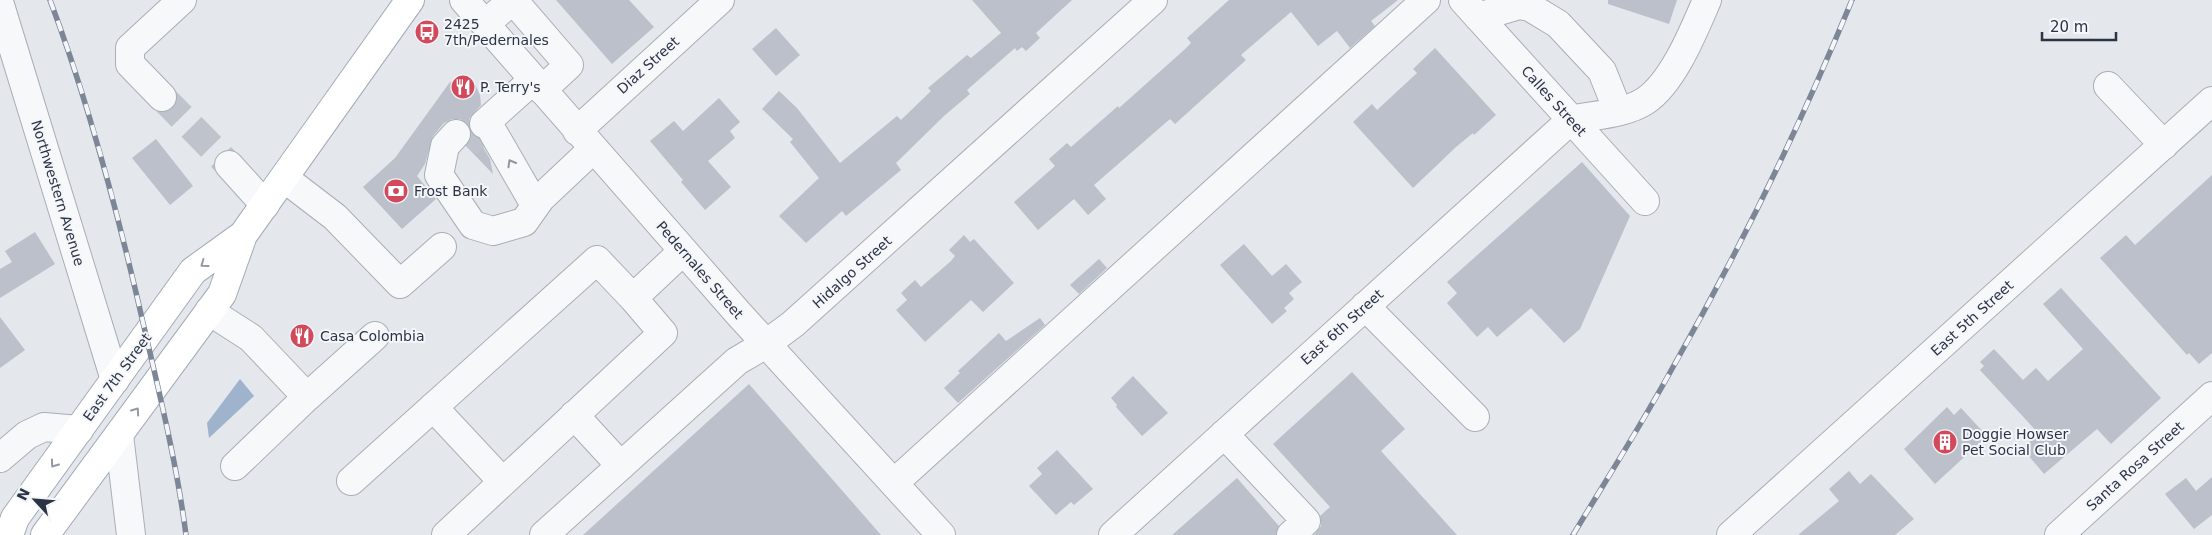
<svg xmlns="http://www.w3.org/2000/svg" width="2212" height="535" font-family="'DejaVu Sans',sans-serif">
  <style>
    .water { fill: #9fb4cc }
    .building { fill: #bbc0ca }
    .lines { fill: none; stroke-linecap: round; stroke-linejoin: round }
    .minor-tunnel { stroke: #bfc3cb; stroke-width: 28; stroke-dasharray: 28 14; stroke-linecap: butt }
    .minor-casing { stroke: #a9aeb7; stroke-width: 30 }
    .major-casing { stroke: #a3abb8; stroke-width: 30 }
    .minor { stroke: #f7f8fa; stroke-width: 28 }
    .major { stroke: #fff; stroke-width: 28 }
    .rail-casing { stroke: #7d8696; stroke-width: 5.5 }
    .rail { stroke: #f4f6f9; stroke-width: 4; stroke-dasharray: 11; stroke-linecap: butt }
    .oneway { stroke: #9196a0 }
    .oneway2 { stroke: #959aa2 }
    .labels { text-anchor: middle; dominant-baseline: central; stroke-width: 4; stroke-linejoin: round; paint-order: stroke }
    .poi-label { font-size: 14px; fill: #2b3445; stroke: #f4f6f9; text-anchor: start }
    .street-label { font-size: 14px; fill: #2b3445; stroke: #f4f6f9 }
  </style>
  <rect width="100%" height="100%" fill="#e4e7ec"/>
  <path class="water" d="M 240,379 L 254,396 L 209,438 L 207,423 Z"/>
  <path class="building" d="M 556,0 L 629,0 L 654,27 L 612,64 Z
    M 972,0 L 1072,0 L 1036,33 L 1040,38 L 1026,51 L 1022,47 L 1017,51 L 1015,48 L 967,90 L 970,94 L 945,115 L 896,163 L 901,170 L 846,216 L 842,211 L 806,243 L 779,216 L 819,178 L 790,142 L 793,139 L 762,109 L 779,91 L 797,108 L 840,163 L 897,116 L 901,120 L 931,91 L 928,88 L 967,55 L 971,58 L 1001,33 Z
    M 1229,0 L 1398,0 L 1371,21 L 1375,26 L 1350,48 L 1337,31 L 1318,46 L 1291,12 L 1241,55 L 1246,60 L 1226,78 L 1175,124 L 1170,119 L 1094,185 L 1106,199 L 1088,215 L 1074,199 L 1038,230 L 1014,202 L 1055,166 L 1049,159 L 1067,143 L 1071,147 L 1118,106 L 1119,108 L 1184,50 L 1191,43 L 1187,38 Z
    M 1608,0 L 1677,0 L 1669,24 L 1608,4 Z
    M 776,28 L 800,55 L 776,76 L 752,49 Z
    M 1435,48 L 1496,115 L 1474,135 L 1473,133 L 1456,147 L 1413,188 L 1353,122 L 1372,104 L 1377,110 L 1417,73 L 1413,69 Z
    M 459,79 L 465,79 L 475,84 L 480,95 L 481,105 L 469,119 L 469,126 L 460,119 L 452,119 L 444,123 L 433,136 L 425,164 L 417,176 L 436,199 L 402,229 L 363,187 L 395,158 L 450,82 Z
    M 719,98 L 740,122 L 730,131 L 735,138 L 708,161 L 731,187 L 705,210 L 681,182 L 683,180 L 650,141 L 674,121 L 683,131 Z
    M 471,132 L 478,138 L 490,159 L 493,174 L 466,146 L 471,138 Z
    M 156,139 L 193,186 L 170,205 L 132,158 Z
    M 1582,162 L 1630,216 L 1580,329 L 1564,343 L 1531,308 L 1497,337 L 1488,327 L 1477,337 L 1447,303 L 1457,293 L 1447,282 Z
    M 2212,175 L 2212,353 L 2199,364 L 2189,353 L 2187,355 L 2100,258 L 2126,235 L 2135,245 Z
    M 35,232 L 55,264 L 0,298 L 0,269 L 12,262 L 5,251 Z
    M 964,235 L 970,242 L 974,239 L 1014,283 L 983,312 L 971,300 L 925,342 L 896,310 L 907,300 L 901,293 L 915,280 L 921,287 L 951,261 L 955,256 L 949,250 Z
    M 1244,244 L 1272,276 L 1286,264 L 1302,282 L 1289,293 L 1294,299 L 1284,308 L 1287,311 L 1272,324 L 1220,265 Z
    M 1099,259 L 1107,268 L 1079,294 L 1070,285 Z
    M 2061,288 L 2161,398 L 2111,444 L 2097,429 L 2044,474 L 2022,448 L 2039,434 L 1980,370 L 1984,366 L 1980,362 L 1994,349 L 2023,380 L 2036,368 L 2048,381 L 2083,349 L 2043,304 Z
    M 0,317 L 25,350 L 0,368 Z
    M 1040,318 L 1045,325 L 958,403 L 944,388 L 960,373 L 958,371 L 999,333 L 1006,341 Z
    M 1352,372 L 1405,429 L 1381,451 L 1457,535 L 1314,535 L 1321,526 L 1320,516 L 1330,507 L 1273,444 Z
    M 1133,376 L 1168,413 L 1142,436 L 1116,407 L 1117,405 L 1111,398 Z
    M 749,384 L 881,535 L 583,535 Z
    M 1947,407 L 1954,415 L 1961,408 L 1987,436 L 1935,484 L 1904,449 Z
    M 1057,450 L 1093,489 L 1074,505 L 1071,502 L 1056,515 L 1029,486 L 1042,474 L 1037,468 Z
    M 1849,471 L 1860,484 L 1871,474 L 1914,519 L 1895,535 L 1798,535 L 1839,501 L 1829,489 Z
    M 2212,477 L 2212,515 L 2194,529 L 2165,494 L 2186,478 L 2196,491 Z
    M 1237,478 L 1279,526 L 1276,535 L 1172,535 Z"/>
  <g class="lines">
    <path class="minor-tunnel" d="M 162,97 L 229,165
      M 466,146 L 484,124"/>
    <defs>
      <path id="minor" d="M 464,0 L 738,313 L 941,535
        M 1463,0 L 1645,201
        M 0,5 L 115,380
        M 1478,17 L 1519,5 L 1530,7 L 1558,24 L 1602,71 L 1618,111
        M 485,24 L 513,0 L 569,65 L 542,90
        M 2108,86 L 2164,145
        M 162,97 L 130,64 L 130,48 L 182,0
        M 487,122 L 535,205
        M 484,124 L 533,80
        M 577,131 L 720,0
        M 456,134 L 445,146 L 439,175 L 473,225 L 493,231 L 524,222 L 541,198 L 593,149
        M 229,165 L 265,205
        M 284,178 L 335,217 L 400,284 L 442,247
        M 1365,306 L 1475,417
        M 209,311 L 251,338 L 307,397 L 235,466
        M 307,397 L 375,336
        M 433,407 L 503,482
        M 574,415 L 621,466
        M 1224,434 L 1306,521 L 1291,535
        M 119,435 L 131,535
        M 0,458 L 27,435 L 44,427 L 79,430
        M 351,481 L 597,260 L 633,298 L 683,251
        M 894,483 L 1426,0
        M 446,535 L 663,333 L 633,298
        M 544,535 L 737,361 L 766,344 L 793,324 L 1153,0
        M 1113,535 L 1571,120 C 1594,115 1625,114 1645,101 C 1673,83 1694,30 1707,0
        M 1731,535 L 2212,101
        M 2059,535 L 2212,396"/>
      <path id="major" d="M 9,535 L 15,518 L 193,271 L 243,235
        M 45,535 L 222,294 L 243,235 L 410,0"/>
    </defs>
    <use href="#minor" class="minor-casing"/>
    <use href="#major" class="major-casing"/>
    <use href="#minor" class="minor"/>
    <use href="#major" class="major"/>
    <defs>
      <path id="rail" d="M 50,0 C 90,106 119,217 144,327 C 160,396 177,465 186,535
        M 1573,535 C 1605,482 1638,430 1668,376 C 1737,255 1799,129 1852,0"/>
    </defs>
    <use href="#rail" class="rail-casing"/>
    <use href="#rail" class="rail"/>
  </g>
  <defs><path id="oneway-chevron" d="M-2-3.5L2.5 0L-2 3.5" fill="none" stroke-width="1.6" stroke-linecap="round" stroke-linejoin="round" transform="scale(1.25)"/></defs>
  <use class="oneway" href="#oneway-chevron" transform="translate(511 163) rotate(-120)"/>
  <g class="oneway2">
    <use href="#oneway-chevron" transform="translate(204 264) rotate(144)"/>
    <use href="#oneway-chevron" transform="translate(136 411) rotate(-55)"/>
    <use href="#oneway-chevron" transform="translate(54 464) rotate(126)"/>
  </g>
  <defs>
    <symbol id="bus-disc" viewBox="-11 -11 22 22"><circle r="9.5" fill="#d1495b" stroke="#f4f6f9"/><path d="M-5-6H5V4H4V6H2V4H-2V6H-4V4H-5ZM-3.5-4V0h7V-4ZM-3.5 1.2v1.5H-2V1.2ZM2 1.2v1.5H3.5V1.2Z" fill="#fff"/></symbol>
    <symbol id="restaurant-disc" viewBox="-11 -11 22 22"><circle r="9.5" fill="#d1495b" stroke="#f4f6f9"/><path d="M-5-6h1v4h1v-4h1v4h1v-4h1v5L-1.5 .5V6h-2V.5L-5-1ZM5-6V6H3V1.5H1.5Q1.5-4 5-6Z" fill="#fff"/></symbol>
    <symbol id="bank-disc" viewBox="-11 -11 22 22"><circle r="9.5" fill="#d1495b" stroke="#f4f6f9"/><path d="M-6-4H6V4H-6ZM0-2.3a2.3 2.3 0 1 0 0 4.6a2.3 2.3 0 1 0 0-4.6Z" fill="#fff"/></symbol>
    <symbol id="building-disc" viewBox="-11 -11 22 22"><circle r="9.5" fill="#d1495b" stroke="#f4f6f9"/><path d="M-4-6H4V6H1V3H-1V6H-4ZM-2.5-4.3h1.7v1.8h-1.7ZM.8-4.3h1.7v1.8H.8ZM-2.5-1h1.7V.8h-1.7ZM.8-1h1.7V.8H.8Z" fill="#fff"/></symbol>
  </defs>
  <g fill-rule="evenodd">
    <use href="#bus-disc" x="413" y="18" width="28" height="28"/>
    <use href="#restaurant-disc" x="449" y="73" width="28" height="28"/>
    <use href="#bank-disc" x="382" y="177" width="28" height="28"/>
    <use href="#restaurant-disc" x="288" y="322" width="28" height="28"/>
    <use href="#building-disc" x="1931" y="428" width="28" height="28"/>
  </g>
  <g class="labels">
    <g class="poi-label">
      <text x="444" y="24">2425<tspan x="444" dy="16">7th/Pedernales</tspan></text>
      <text x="480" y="87">P. Terry's</text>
      <text x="414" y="191">Frost Bank</text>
      <text x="320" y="336">Casa Colombia</text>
      <text x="1962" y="434">Doggie Howser<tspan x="1962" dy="16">Pet Social Club</tspan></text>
    </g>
    <g class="street-label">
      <text transform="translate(648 65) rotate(-42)">Diaz Street</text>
      <text transform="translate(1554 101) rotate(48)">Calles Street</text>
      <text transform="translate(58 193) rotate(73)">Northwestern Avenue</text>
      <text transform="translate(700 270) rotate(49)">Pedernales Street</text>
      <text transform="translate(852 272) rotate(-42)">Hidalgo Street</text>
      <text transform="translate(1972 318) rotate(-42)">East 5th Street</text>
      <text transform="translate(1342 327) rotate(-42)">East 6th Street</text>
      <text transform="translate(117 377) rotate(-54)">East 7th Street</text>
      <text transform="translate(2135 466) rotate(-42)">Santa Rosa Street</text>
    </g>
  </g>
  <g transform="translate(35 500) rotate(296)" stroke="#f4f6f9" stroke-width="4" paint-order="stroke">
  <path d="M0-4L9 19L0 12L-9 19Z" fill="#2b3445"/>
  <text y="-8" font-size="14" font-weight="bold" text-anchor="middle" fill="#2b3445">N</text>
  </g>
  <path d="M2042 32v8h74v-8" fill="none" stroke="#2b3445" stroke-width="2.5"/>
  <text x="2050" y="32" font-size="15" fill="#2b3445" stroke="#f4f6f9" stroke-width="4" paint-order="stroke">20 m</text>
</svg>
